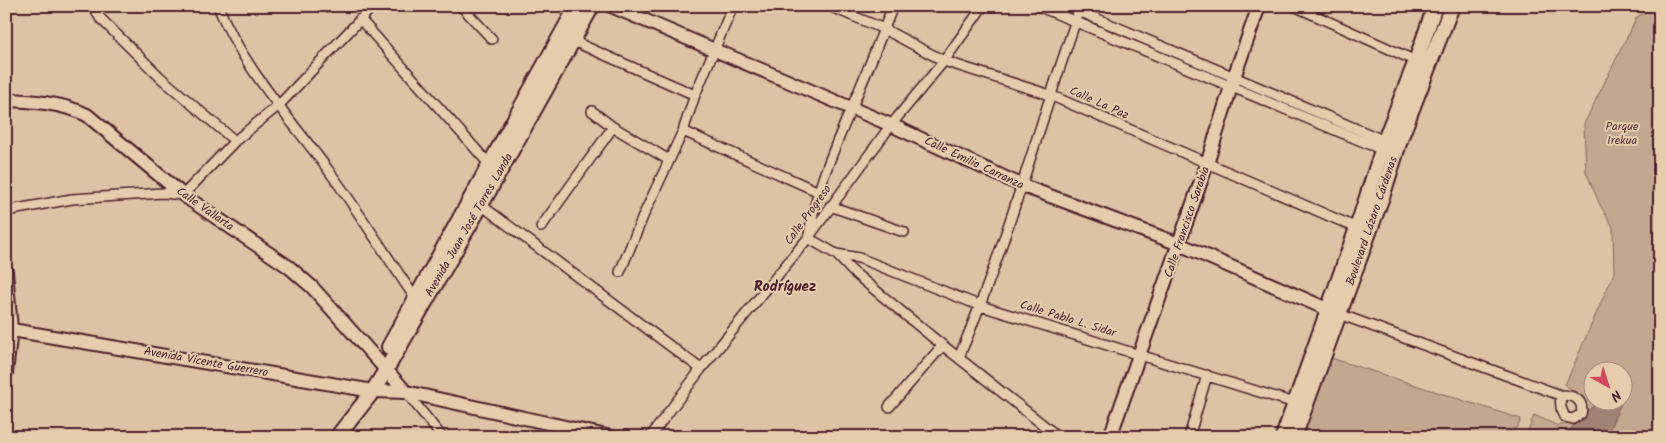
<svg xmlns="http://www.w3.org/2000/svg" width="1666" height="443" font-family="Kalam,sans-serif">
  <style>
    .green { fill: #c4a791; stroke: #87635e; fill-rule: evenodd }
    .water { fill: #a28175; stroke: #7f5a57 }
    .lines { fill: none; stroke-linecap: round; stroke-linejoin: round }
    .street-casing { stroke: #4a1f2b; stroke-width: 12 }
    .secondary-casing { stroke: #4a1f2b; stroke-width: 16 }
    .primary-casing { stroke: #4a1f2b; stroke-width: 18 }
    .street { stroke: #e6ccad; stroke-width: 9 }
    .secondary { stroke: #e6ccad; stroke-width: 12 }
    .primary { stroke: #e6ccad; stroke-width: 14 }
    .labels { text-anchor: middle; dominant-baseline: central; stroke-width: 4; stroke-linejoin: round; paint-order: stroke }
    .street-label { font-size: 12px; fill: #4a1f2b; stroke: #e6ccad }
    .park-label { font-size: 12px; fill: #5c333a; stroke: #e6ccad }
    .quarter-label { font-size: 15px; font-weight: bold; fill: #4a1f2b; stroke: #e6ccad }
  </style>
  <rect width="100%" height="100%" fill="#ddc2a5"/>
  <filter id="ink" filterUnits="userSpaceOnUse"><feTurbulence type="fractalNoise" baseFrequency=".02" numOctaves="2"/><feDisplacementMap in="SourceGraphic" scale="10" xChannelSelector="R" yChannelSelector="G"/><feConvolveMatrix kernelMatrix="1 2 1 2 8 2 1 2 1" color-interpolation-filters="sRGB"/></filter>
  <g filter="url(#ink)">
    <path class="green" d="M 1655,6 L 1660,6 L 1660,437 L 1526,437 L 1534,415 L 1558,426 L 1575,421 L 1586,410 L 1584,398 L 1565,385 L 1614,273 L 1613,227 L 1600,205 L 1586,172 L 1584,124 L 1637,17 ZM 1594,370 L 1624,370 L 1624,400 L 1594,400 Z
      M 1331,358 L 1521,419 L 1518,427 L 1498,437 L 1302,437 Z"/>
    <path class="water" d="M 1599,401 L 1622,401 L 1606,437 L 1565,437 L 1578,419 Z"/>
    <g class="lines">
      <defs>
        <path id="street" d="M 93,6 L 100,18 L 161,78 L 235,141
          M 218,6 C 243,68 290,118 329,171 C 359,212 386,255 415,298
          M 461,6 L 492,39
          M 829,6 L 884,29 L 944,61 L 1050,95 L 1357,228
          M 1038,6 L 1383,150
          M 1067,6 L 1385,141
          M 1294,6 L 1416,61
          M 360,19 L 489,164
          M 573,41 L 695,95
          M 592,111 L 613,127 L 669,160
          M 683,131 L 819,192
          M 481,205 L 701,369
          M 830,206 L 904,232
          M 6,211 L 72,199 L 163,193 L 183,195 L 235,141 L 279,105 L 373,6
          M 541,227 L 613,127
          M 809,235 C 815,191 834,149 851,109 C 866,75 879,41 893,6
          M 808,238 L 836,254 L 852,271 L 936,340 L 1056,435 L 1064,437
          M 836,254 L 859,258 L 981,306 L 1295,403
          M 620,272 L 644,214 L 683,131 L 695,95 L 733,6
          M 1339,314 L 1560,395 C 1572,395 1585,399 1581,414 L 1573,419 L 1565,417 L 1561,408 L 1560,395
          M 959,357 C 1008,243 1039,123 1081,6
          M 406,392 L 442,437
          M 889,407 L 943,345
          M 650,437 L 701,369 L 808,238 L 891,125 L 944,61 L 983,6
          M 1189,437 L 1207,375"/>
        <path id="secondary" d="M 611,6 L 891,125 L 1023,186 L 1179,244 L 1336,313
          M 6,100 C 33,101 63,103 87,115 L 183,195 L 289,267 L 312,287 L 406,392
          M 6,271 L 11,329 L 6,373
          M 6,329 L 373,391 L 406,392 L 611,437
          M 1110,437 L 1207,164 L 1234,77 L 1259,6"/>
        <path id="primary" d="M 389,347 L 577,6
          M 337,437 L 373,391 L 386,370 L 481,205 L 592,6
          M 1283,437 L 1357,228 L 1388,132 L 1416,61 L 1435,6
          M 1294,437 L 1383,194 L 1401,137 L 1452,6"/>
      </defs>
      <use href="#street" class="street-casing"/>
      <use href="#secondary" class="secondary-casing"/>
      <use href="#primary" class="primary-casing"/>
      <use href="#street" class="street"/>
      <use href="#secondary" class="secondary"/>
      <use href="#primary" class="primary"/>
    </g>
  </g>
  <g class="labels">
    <g class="street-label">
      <text transform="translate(1099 103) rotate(24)">Calle La Paz</text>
      <text transform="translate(974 163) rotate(25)">Calle Emilio Carranza</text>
      <text transform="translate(205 209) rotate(35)">Calle Vallarta</text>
      <text transform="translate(808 215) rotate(-54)">Calle Progreso</text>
      <text transform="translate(1372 221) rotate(-71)">Boulevard Lázaro Cárdenas</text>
      <text transform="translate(1187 222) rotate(-71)">Calle Francisco Sarabia</text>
      <text transform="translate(469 225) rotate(-60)">Avenida Juan José Torres Landa</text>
      <text transform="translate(1068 319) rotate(17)">Calle Pablo L. Sidar</text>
      <text transform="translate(206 362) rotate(10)">Avenida Vicente Guerrero</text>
    </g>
    <g class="park-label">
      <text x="1622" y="126">Parque<tspan x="1622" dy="14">Irekua</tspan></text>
    </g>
    <g class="quarter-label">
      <text x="785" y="287">Rodríguez</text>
    </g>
  </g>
  <rect width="1666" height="443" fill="none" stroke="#e6ccad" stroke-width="25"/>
  <rect x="12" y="12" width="1641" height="418" fill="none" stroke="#4a1f2b" stroke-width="2" filter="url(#ink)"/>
  <g transform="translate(1608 386) rotate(141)"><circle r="24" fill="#e6ccad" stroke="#a88779"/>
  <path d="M0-4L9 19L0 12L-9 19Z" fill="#d1495b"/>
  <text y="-8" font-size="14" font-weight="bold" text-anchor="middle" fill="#4a1f2b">N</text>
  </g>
</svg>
